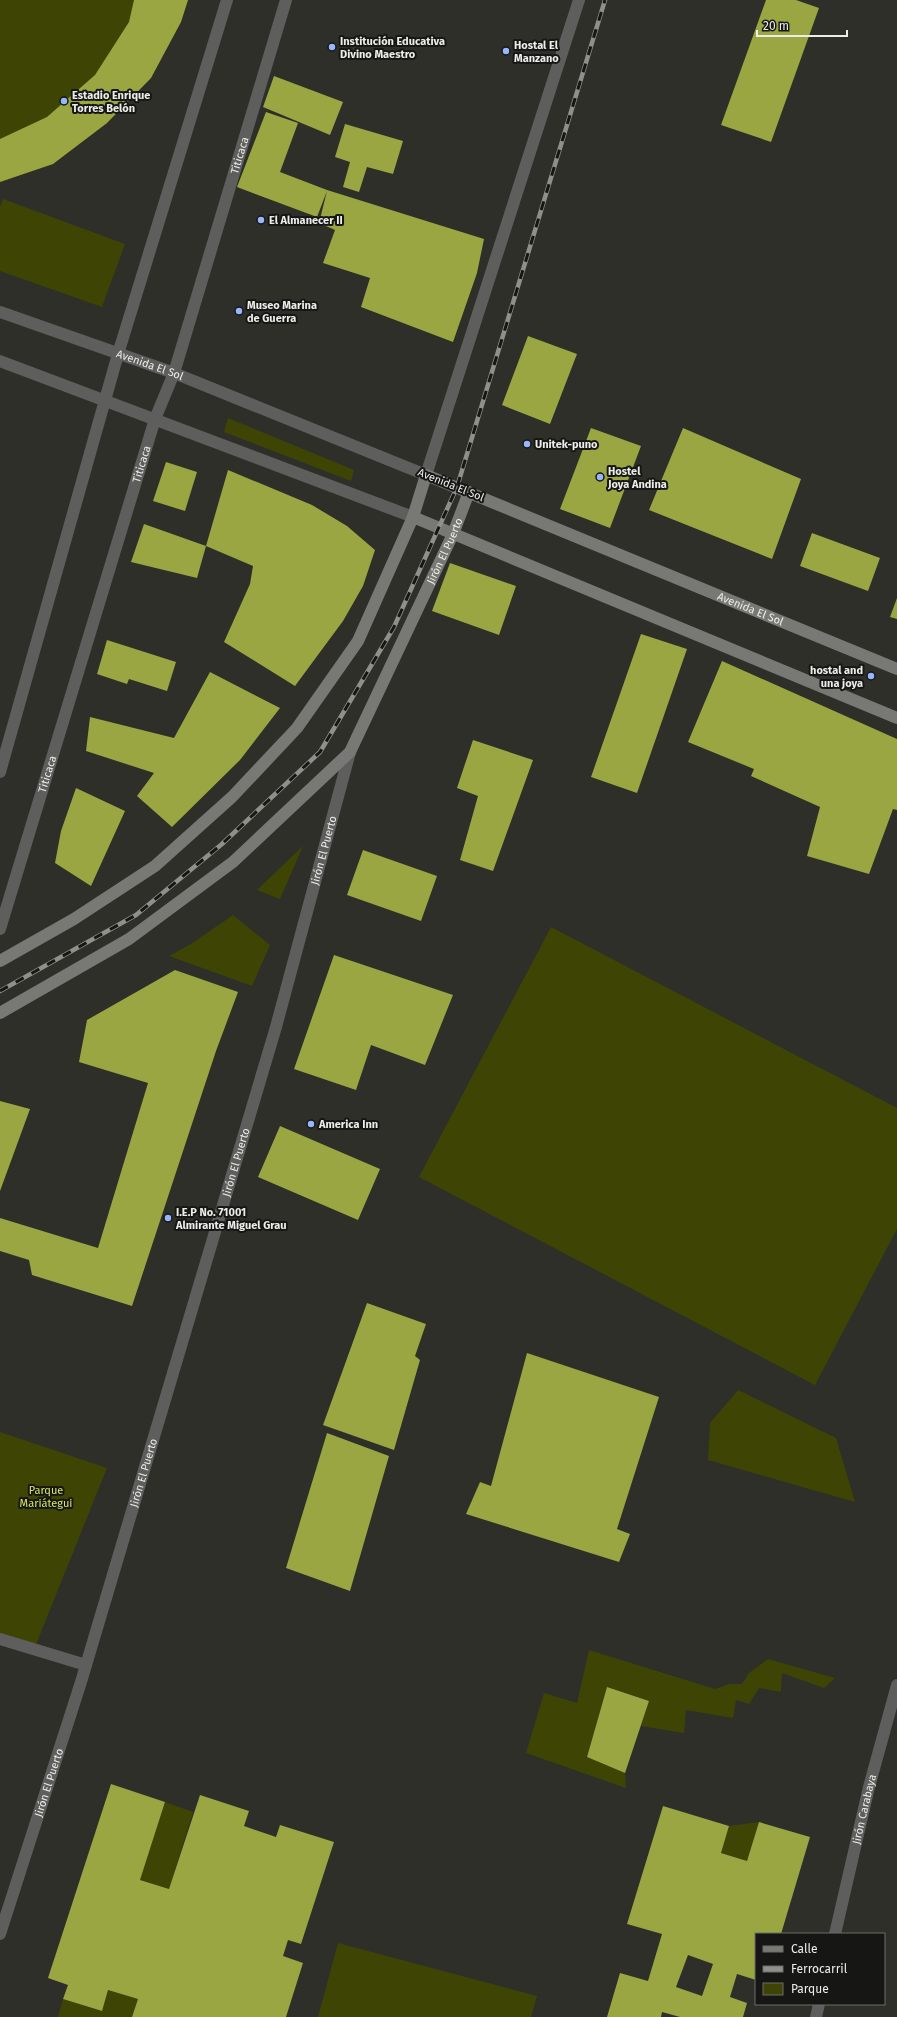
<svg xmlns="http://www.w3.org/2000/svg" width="897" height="2017" font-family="'Fira Sans',sans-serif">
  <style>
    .green { fill: #3e4504 }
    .building { fill: #99a641; fill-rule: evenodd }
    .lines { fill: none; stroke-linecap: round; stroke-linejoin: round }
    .minor { stroke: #5e5f5c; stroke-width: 12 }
    .tertiary { stroke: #5e5f5c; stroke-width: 12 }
    .secondary { stroke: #787975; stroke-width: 12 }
    .rail-casing { stroke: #8f908b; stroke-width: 4.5 }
    .rail { stroke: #161714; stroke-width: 3; stroke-dasharray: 9; stroke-linecap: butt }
    .poi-dot { fill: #97b6fd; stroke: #161714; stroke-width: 1.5 }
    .labels { text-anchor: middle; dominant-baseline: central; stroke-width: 4; stroke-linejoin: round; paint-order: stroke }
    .poi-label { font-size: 11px; font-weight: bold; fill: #ecede9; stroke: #161714; text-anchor: start }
    .street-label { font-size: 11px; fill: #ecede9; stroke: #161714 }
    .park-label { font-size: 11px; fill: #d4e763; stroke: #161714 }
  </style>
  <rect width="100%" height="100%" fill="#2e2f29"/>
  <path class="green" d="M 0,0 L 188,0 L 181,22 L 151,78 L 107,123 L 53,164 L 0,182 Z
    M 3,199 L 125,244 L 102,307 L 0,271 L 0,207 Z
    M 228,418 L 354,470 L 351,481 L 224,432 Z
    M 303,846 L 280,899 L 257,890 Z
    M 233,915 L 270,945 L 252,986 L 169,956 L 191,944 Z
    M 551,927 L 897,1108 L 897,1229 L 815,1385 L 419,1177 Z
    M 738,1390 L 836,1438 L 855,1502 L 708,1460 L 710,1423 Z
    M 0,1432 L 107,1468 L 35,1647 L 0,1636 Z
    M 589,1650 L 715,1689 L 729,1684 L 742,1684 L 749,1673 L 768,1659 L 835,1678 L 824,1688 L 782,1673 L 781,1692 L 759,1688 L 749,1704 L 736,1700 L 733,1718 L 686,1710 L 684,1733 L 641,1726 L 649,1701 L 607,1687 L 587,1757 L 625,1773 L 626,1788 L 526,1753 L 544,1693 L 577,1703 Z
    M 165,1802 L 193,1812 L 169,1889 L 140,1880 Z
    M 759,1822 L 747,1861 L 721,1853 L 729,1826 Z
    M 338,1943 L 537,1996 L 531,2017 L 318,2017 Z
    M 108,1990 L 138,1999 L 132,2017 L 58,2017 L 63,1999 L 101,2011 Z"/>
  <path class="building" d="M 134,0 L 188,0 L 181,22 L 151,78 L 107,123 L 53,164 L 0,182 L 0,139 L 47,117 L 95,75 L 129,22 Z
    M 766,0 L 796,0 L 819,8 L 771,142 L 721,125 Z
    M 274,76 L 343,102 L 330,135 L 263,107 Z
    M 266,112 L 298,123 L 280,172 L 327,190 L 484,239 L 477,273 L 453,342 L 361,307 L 370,278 L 323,263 L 335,230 L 319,223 L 327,191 L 317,217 L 237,187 Z
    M 345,124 L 403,141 L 393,174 L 367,167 L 359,192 L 343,187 L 350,162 L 335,157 Z
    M 528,336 L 577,354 L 550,424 L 502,405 Z
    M 591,428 L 641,446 L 610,528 L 560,509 Z
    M 683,428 L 801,479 L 772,559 L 649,510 Z
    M 166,462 L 197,472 L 185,511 L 153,501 Z
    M 228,470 L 312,505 L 347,526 L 375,550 L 363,586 L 343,621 L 295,686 L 224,642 L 250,584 L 253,566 L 206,546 Z
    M 144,524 L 206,546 L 197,578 L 131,562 Z
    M 812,533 L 880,558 L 868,591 L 800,566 Z
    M 450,563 L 516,586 L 499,635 L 432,611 Z
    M 897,598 L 897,619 L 890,617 Z
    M 641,634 L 687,649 L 637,793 L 591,777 Z
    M 107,640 L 176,662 L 167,691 L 129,679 L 127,684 L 97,674 Z
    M 722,661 L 897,739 L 897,810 L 893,809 L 869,874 L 807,856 L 820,807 L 751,776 L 754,769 L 688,742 Z
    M 210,672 L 280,708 L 240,760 L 172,827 L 137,796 L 154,773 L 86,751 L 90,717 L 174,738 Z
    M 473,740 L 533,760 L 493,871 L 460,860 L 478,796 L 457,788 Z
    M 76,788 L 125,811 L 91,886 L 55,863 L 61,831 Z
    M 363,850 L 437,876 L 421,921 L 347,895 Z
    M 334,955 L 453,995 L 425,1065 L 371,1045 L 356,1090 L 294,1069 Z
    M 175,970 L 238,992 L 216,1051 L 132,1306 L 32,1275 L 29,1260 L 0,1251 L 0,1218 L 98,1248 L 148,1083 L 79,1062 L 87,1020 Z
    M 0,1101 L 30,1109 L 0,1191 Z
    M 280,1126 L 380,1169 L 358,1220 L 258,1177 Z
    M 367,1303 L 426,1324 L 415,1356 L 420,1360 L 394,1450 L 323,1425 Z
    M 527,1353 L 659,1397 L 617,1529 L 630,1534 L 619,1562 L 466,1514 L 480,1482 L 491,1486 Z
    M 327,1433 L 389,1456 L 350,1591 L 286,1568 Z
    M 607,1687 L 649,1701 L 625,1773 L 587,1757 Z
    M 111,1784 L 165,1802 L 140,1880 L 169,1889 L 200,1795 L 249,1811 L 244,1826 L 276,1837 L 280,1825 L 334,1842 L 301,1944 L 288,1940 L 283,1956 L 303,1963 L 286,2017 L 132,2017 L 138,1999 L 108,1990 L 102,2011 L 63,1999 L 68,1985 L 48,1978 Z
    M 663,1806 L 729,1826 L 721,1853 L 747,1861 L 759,1822 L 810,1837 L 781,1934 L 756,1934 L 756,1980 L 737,1974 L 730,1997 L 747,2003 L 743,2017 L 680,2017 L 662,2012 L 661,2017 L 607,2017 L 620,1973 L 648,1981 L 662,1934 L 627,1924 ZM 688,1955 L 713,1964 L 702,1996 L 676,1987 Z"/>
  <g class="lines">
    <g class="minor">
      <path d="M 0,1639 L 86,1665"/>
      <path id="s1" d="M 835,1934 L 869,1787 L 897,1685"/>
      <path d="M 816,2017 L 819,2004"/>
    </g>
    <g class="tertiary">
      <path id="s2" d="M 0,312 L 174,373 L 426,475 L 579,0"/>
      <path d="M 0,361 L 413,517"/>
      <path d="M 0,772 L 118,354 L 227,0"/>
      <path id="s3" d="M 0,929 L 155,419 L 174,373 L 286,0"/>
      <path id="s4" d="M 0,1934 L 81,1682 L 276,1027 L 350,752"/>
    </g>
    <g class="secondary">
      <path d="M 413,517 L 897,718"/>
      <path id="s5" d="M 0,961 L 74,919 L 155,866 L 232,797 L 297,728 L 358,641 L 413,517 L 426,475 L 897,669"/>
      <path id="s6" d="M 0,1013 L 129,939 L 233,862 L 350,752 L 453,534 L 469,492"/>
    </g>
    <defs>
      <path id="rail" d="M 0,991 L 136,915 L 222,844 L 320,752 L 394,627 L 457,487 L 605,0"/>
    </defs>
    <use href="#rail" class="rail-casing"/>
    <use href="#rail" class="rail"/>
  </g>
  <g class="poi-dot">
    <circle cx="332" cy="47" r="4"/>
    <circle cx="506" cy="51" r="4"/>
    <circle cx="64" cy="101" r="4"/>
    <circle cx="261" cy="220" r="4"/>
    <circle cx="239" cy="311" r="4"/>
    <circle cx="527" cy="444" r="4"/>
    <circle cx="600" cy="477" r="4"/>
    <circle cx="871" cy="676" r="4"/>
    <circle cx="311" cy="1124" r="4"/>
    <circle cx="168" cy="1218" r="4"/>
  </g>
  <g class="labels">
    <g class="poi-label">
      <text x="340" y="41">Institución Educativa<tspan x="340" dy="13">Divino Maestro</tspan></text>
      <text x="514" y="45">Hostal El<tspan x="514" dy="13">Manzano</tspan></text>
      <text x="72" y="95">Estadio Enrique<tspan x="72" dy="13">Torres Belón</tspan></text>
      <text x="269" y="220">El Almanecer II</text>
      <text x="247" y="305">Museo Marina<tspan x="247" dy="13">de Guerra</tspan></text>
      <text x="535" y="444">Unitek-puno</text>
      <text x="608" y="471">Hostel<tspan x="608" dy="13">Joya Andina</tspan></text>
      <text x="863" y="670" text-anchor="end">hostal and<tspan x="863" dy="13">una joya</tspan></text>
      <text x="319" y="1124">America Inn</text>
      <text x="176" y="1212">I.E.P No. 71001<tspan x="176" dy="13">Almirante Miguel Grau</tspan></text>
    </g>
    <g class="street-label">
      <text stroke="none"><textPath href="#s3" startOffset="810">Titicaca</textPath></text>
      <text stroke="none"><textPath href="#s2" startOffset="159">Avenida El Sol</textPath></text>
      <text stroke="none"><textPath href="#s3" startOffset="486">Titicaca</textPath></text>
      <text transform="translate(451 485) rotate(22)">Avenida El Sol</text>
      <text stroke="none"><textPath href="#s6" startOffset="661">Jirón El Puerto</textPath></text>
      <text stroke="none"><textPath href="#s5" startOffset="1017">Avenida El Sol</textPath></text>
      <text stroke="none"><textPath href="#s3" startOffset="162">Titicaca</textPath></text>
      <text stroke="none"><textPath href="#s4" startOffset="1131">Jirón El Puerto</textPath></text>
      <text stroke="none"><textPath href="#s4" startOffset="807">Jirón El Puerto</textPath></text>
      <text stroke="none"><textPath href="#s4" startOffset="483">Jirón El Puerto</textPath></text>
      <text stroke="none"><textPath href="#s4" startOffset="159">Jirón El Puerto</textPath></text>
      <text stroke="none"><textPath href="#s1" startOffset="128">Jirón Carabaya</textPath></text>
    </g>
    <g class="park-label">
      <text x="46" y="1490">Parque<tspan x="46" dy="13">Mariátegui</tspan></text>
    </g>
  </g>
  <rect x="755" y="1933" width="130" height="72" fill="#161714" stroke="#6c6d69"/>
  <rect x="763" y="1946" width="20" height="6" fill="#787975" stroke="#6c6d69"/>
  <text x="791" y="1953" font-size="12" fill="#ecede9">Calle</text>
  <rect x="763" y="1966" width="20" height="6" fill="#8f908b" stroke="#6c6d69"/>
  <text x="791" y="1973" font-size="12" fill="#ecede9">Ferrocarril</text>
  <rect x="763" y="1983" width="20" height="12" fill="#3e4504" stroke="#6c6d69"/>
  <text x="791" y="1993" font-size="12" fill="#ecede9">Parque</text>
  <path d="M757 30v6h90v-6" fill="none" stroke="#ecede9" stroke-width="2"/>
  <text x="763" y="30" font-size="12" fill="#ecede9" stroke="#161714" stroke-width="3" paint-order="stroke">20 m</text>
</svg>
